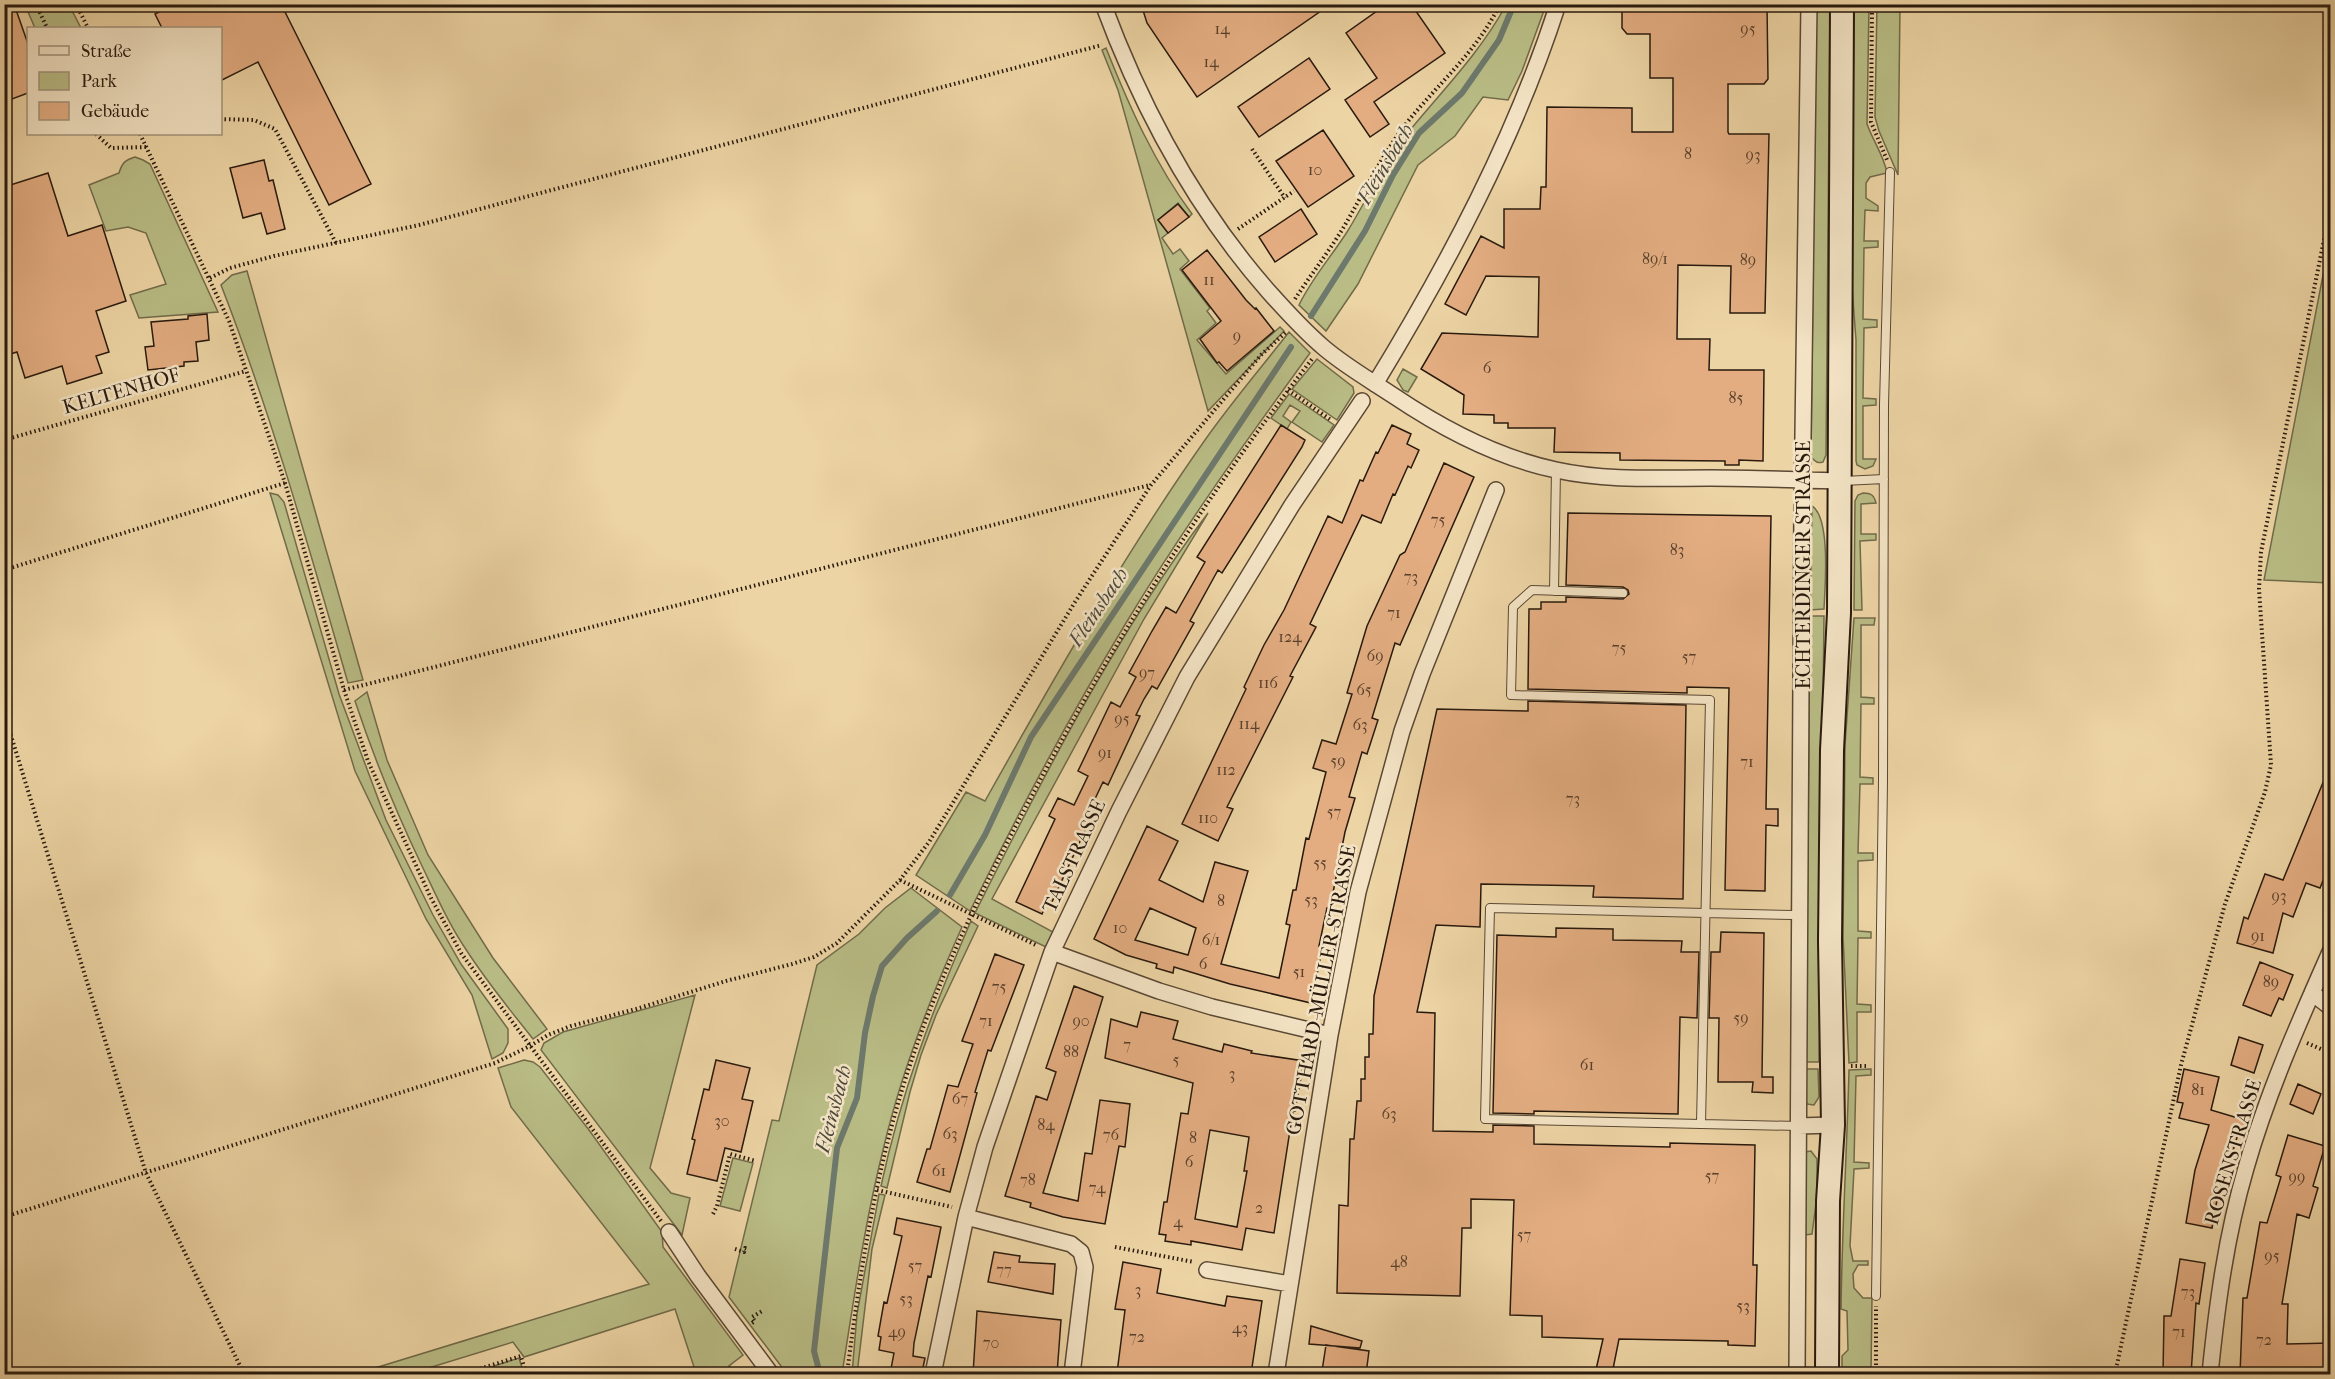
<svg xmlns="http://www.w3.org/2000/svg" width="2335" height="1379" font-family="'IM FELL French Canon',serif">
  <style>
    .green { fill: #b9bc85; stroke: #716b4a; stroke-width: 1.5 }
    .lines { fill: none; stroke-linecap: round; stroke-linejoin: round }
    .stream { stroke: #6d796c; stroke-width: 6 }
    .building { fill: #e3ad81; stroke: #291a0e; stroke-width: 1.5; fill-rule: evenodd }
    .lane-casing { stroke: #5a4834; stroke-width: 10 }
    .street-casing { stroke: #5a4834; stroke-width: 18 }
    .secondary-casing { stroke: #291a0e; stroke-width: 26 }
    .path { stroke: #291a0e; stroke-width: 4; stroke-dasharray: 1.5 3; stroke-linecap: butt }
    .lane { stroke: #f3e3c4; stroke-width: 8 }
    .street { stroke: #f3e3c4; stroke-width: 15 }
    .secondary { stroke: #f3e3c4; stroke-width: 22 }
    .labels { text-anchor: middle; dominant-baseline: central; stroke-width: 5; stroke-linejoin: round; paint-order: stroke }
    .number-label { font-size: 16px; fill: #583f2b }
    .street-label { font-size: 20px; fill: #291a0e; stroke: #f3e3c4 }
    .water-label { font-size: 21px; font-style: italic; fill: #4b493d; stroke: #f3e3c4 }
  </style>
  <rect width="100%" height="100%" fill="#edd4a4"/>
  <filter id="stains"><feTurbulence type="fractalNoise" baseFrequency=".00333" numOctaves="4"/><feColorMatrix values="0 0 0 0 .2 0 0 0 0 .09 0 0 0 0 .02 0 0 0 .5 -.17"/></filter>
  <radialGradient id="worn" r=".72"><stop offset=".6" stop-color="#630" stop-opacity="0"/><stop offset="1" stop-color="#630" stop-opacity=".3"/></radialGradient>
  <path class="green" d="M 1830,4 L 1826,455 L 1823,462 C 1817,464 1815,461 1811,457 L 1816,5 Z
    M 25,5 L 69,5 L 81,28 L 35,28 Z
    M 1506,5 L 1546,5 L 1522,71 L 1508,100 L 1483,97 L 1455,136 L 1418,165 L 1358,284 L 1326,331 L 1299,305 C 1312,278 1331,257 1347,232 C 1367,200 1382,165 1406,135 C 1441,92 1480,53 1506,5 Z
    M 1854,5 L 1869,5 L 1867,124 C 1873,141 1884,156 1887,173 L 1870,177 L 1866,183 L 1866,198 L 1878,206 L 1878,211 L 1865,210 L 1864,241 L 1878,241 L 1878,247 L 1864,248 L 1863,319 L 1877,320 L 1877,327 L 1864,328 L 1863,398 L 1876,399 L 1876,405 L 1863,406 L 1863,459 L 1876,459 L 1873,466 L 1865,469 L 1857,465 L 1856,461 L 1856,340 L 1851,274 Z
    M 1877,5 L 1900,5 L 1898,175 L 1879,131 L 1875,117 Z
    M 1106,48 C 1129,106 1155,164 1192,214 L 1189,217 L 1178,203 L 1158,220 L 1168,233 L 1162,238 L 1173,254 L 1180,249 L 1189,261 L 1180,269 L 1210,308 L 1207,311 L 1216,323 L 1197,340 L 1226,374 L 1280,327 L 1284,331 L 1208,411 L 1118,90 L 1102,50 Z
    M 135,157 L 143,160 L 150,164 L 218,312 L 139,318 L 130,295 L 166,284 L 146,233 L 128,227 L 106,231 L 89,185 L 119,173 C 122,163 125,160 135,157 Z
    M 2330,239 L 2330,583 L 2264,580 Z
    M 247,271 L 363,680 L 348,683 C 309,548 272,416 221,285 L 232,275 Z
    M 1289,332 L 1310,353 C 1246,441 1182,530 1126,623 C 1069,717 1018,813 970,911 L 916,875 L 966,792 L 985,801 C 1054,678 1124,555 1205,440 C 1231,403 1261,368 1289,332 Z
    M 1317,359 L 1353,387 L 1354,393 L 1337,420 L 1292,389 Z
    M 1403,369 L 1417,377 L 1408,392 L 1403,390 L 1397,380 Z
    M 1289,394 L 1334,425 L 1322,442 L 1292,422 L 1300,411 L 1290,405 L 1283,416 L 1291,422 L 1287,429 L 1271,418 Z
    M 270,493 L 278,495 L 284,502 L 339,694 L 386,820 L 433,915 L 461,964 L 508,1029 L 508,1043 L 503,1053 L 492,1059 L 472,995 L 426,919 L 355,771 Z
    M 1863,493 C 1871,493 1874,495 1876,503 L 1861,504 L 1861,534 L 1876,534 L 1876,540 L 1860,541 L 1862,610 L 1854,610 L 1855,501 L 1858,495 Z
    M 1812,506 C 1831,518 1825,587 1824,609 L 1810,610 Z
    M 1208,513 L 1144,619 L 992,899 L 1053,932 L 1046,947 L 975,913 C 1044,775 1115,636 1208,513 Z
    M 1810,616 L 1824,616 L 1819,1062 L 1806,1062 Z
    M 1854,618 L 1875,618 L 1874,625 L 1861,625 L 1861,697 L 1874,698 L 1874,704 L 1861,704 L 1860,777 L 1873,778 L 1873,784 L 1860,784 L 1858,853 L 1873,853 L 1873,860 L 1858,861 L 1858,931 L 1871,932 L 1871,938 L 1858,938 L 1857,1004 L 1871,1005 L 1871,1012 L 1857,1012 L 1857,1062 L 1849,1063 L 1843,936 L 1845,745 Z
    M 367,692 L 387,760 L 428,855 L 493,958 L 547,1029 L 533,1039 C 510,1010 487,982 467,951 C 449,925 436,895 422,866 C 396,812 374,758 355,701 Z
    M 911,888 L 962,927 C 930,998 902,1070 884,1146 C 865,1221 854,1298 842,1374 L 787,1374 L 729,1297 L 772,1120 L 779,1121 L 817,965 L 859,934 L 885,908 Z
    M 971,921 L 978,926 L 936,1015 L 921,1055 L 910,1092 L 887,1188 L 881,1186 C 901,1093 933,1008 971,921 Z
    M 695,995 L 650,1168 L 671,1193 L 690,1198 L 682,1235 L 541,1050 L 544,1043 L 563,1032 Z
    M 524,1060 L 533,1062 L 540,1067 L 589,1130 L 662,1232 L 663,1247 L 743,1355 L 729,1366 L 735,1374 L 694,1374 L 696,1373 L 675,1309 L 524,1357 L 513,1342 L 409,1374 L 378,1374 L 375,1368 L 649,1284 L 511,1107 L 498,1068 Z
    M 1806,1069 L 1818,1069 L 1819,1097 L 1814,1105 L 1807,1104 L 1806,1100 Z
    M 1871,1069 L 1871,1075 L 1856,1076 L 1854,1162 L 1869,1163 L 1869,1168 L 1854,1169 L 1850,1246 L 1853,1261 L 1868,1261 L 1868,1265 L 1858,1265 L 1853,1274 L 1854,1288 L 1863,1298 L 1872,1298 L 1871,1374 L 1842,1374 L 1842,1356 L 1848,1350 L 1847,1311 L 1841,1309 C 1842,1229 1847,1150 1849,1070 Z
    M 1811,1151 L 1817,1159 L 1817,1196 L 1812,1234 L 1805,1235 L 1805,1152 Z
    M 733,1158 L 753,1163 L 740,1211 L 720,1206 Z
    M 879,1194 L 885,1195 L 872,1249 L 857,1374 L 852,1374 L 857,1314 Z
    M 519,1358 L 524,1374 L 469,1374 Z"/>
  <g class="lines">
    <path class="stream" d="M 1311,316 L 1365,231 L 1393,175 L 1419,133 L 1462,93 L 1499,40 L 1514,4
      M 950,895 L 985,835 L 1031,737 L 1291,347
      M 820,1374 L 814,1351 L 837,1148 L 857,1098 L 865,1033 L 873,996 L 882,966 L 907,938 L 937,911"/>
  </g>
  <path class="building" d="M 4,4 L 14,4 L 28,44 L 28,93 L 4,102 Z
    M 174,4 L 281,4 L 371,184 L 329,205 L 258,62 L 220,81 L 220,28 L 162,28 L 155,14 Z
    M 1141,4 L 1331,4 L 1197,97 L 1147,23 Z
    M 1387,4 L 1411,4 L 1445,53 L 1374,102 L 1389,124 L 1370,137 L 1345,100 L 1377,78 L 1346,33 Z
    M 1627,5 L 1767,5 L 1768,79 L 1764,84 L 1728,84 L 1728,132 L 1729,134 L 1769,134 L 1765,313 L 1730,313 L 1731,266 L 1678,265 L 1677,339 L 1710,339 L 1709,370 L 1764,370 L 1763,461 L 1739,460 L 1739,465 L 1725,465 L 1725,461 L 1620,460 L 1620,453 L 1554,452 L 1555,428 L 1508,428 L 1508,423 L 1494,423 L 1494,415 L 1463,414 L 1464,395 L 1421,369 L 1442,333 L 1538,337 L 1539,277 L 1486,276 L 1466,315 L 1445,304 L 1481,236 L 1504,248 L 1504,209 L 1540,209 L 1541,187 L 1546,187 L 1547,107 L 1632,108 L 1632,132 L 1673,132 L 1673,78 L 1650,78 L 1650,34 L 1627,34 L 1622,28 L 1622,9 Z
    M 1309,58 L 1330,89 L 1259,137 L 1238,107 Z
    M 1323,130 L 1354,176 L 1308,207 L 1276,161 Z
    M 264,160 L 269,181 L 273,180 L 285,229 L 267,234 L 261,213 L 243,218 L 230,168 Z
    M 48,173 L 68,236 L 102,225 L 126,301 L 96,311 L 109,352 L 96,356 L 102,373 L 67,384 L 62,366 L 25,378 L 17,352 L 4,356 L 4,187 Z
    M 1178,204 L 1189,217 L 1168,233 L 1158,220 Z
    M 1301,209 L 1317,234 L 1275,262 L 1259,237 Z
    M 1207,250 L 1246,300 L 1255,309 L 1256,308 L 1274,331 L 1227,371 L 1219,362 L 1217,363 L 1200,339 L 1221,321 L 1182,270 Z
    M 207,314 L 209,340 L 196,342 L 198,361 L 184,362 L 184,366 L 148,370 L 145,347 L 154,346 L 151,322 L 188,319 L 188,316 Z
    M 1281,425 L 1305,440 L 1302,447 L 1222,573 L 1218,570 L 1190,621 L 1194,623 L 1157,689 L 1152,686 L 1144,699 L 1136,715 L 1140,716 L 1108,785 L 1103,782 L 1085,820 L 1089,822 L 1050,906 L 1046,905 L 1042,914 L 1016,902 L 1055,819 L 1049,816 L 1058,798 L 1074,805 L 1088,776 L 1078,771 L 1111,702 L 1120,707 L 1136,677 L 1129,673 L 1152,631 L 1166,607 L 1176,613 L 1205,562 L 1197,557 Z
    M 1392,425 L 1411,434 L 1407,444 L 1419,450 L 1411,468 L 1408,466 L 1395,495 L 1393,494 L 1381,523 L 1362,515 L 1310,624 L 1316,627 L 1290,676 L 1293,677 L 1227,807 L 1233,809 L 1218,841 L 1182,824 L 1246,689 L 1244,687 L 1264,645 L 1284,610 L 1328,516 L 1342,523 L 1360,480 L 1363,481 L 1376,452 L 1378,453 Z
    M 1444,463 L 1474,477 L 1400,645 L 1395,643 L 1372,718 L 1378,720 L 1367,754 L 1362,752 L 1349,797 L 1355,798 L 1345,832 L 1330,908 L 1327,908 L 1319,946 L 1323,946 L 1311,1003 L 1230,984 L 1174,967 L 1173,973 L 1156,968 L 1157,964 L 1126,955 L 1094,939 L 1147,826 L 1178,841 L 1159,880 L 1203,902 L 1215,862 L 1248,871 L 1221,964 L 1279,978 L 1290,925 L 1286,924 L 1293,890 L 1296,890 L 1306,838 L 1309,839 L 1326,772 L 1313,768 L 1322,740 L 1336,744 L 1352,694 L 1347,693 L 1367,626 L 1400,555 L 1405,552 ZM 1150,908 L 1196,928 L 1188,955 L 1135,940 Z
    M 1568,513 L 1771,516 L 1766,809 L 1778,809 L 1778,826 L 1766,825 L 1765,891 L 1725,890 L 1729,688 L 1687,687 L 1687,693 L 1528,689 L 1529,609 L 1541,609 L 1541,602 L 1566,602 L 1566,597 L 1623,599 L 1629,594 L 1628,590 L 1623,587 L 1566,585 Z
    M 1528,701 L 1686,705 L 1683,899 L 1593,897 L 1594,886 L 1481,884 L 1480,927 L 1436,925 L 1417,1012 L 1435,1013 L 1433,1131 L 1493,1132 L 1493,1125 L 1534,1126 L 1534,1144 L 1670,1147 L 1670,1143 L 1755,1145 L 1753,1265 L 1757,1265 L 1755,1346 L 1728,1345 L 1728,1341 L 1619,1339 L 1612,1374 L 1595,1374 L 1603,1339 L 1542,1337 L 1542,1316 L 1510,1315 L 1514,1200 L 1471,1199 L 1471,1228 L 1462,1228 L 1460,1296 L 1337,1293 L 1339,1205 L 1348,1206 L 1350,1139 L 1354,1139 L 1357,1101 L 1361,1101 L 1361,1079 L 1365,1079 L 1365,1057 L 1369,1057 L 1369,1034 L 1373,1034 L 1374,996 L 1437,709 L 1528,711 Z
    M 2331,763 L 2331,861 L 2320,888 L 2306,883 L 2293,917 L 2283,913 L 2273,953 L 2237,943 L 2244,917 L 2248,919 L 2265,874 L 2283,880 Z
    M 1556,928 L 1613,929 L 1613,940 L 1682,941 L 1681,952 L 1699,952 L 1697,1018 L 1680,1017 L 1678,1114 L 1534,1111 L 1534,1114 L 1493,1113 L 1497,935 L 1556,937 Z
    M 1721,932 L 1764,933 L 1762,1077 L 1773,1077 L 1773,1093 L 1752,1092 L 1753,1082 L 1718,1082 L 1719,1018 L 1709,1018 L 1711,952 L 1720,952 Z
    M 995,954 L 1024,965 L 991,1051 L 988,1050 L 975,1092 L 977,1093 L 950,1192 L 917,1182 L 927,1149 L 930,1149 L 948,1085 L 958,1087 L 973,1044 L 962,1041 Z
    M 2260,962 L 2293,975 L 2283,1000 L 2279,998 L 2271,1016 L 2243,1005 Z
    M 1074,986 L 1103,997 L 1043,1193 L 1078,1201 L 1085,1153 L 1092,1154 L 1100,1100 L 1130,1104 L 1125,1147 L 1119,1146 L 1105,1224 L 1063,1217 L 1030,1207 L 1031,1203 L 1005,1196 L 1036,1096 L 1047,1100 L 1056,1072 L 1046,1068 Z
    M 1141,1012 L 1178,1021 L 1173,1039 L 1222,1052 L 1224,1044 L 1252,1051 L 1251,1053 L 1304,1061 L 1295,1111 L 1293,1111 L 1274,1233 L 1246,1228 L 1242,1250 L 1191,1241 L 1191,1245 L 1165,1241 L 1166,1235 L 1159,1234 L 1164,1202 L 1167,1202 L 1181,1113 L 1188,1114 L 1193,1083 L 1105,1058 L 1111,1019 L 1137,1027 ZM 1210,1130 L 1249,1137 L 1244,1171 L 1247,1171 L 1237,1227 L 1195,1219 Z
    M 2239,1037 L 2263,1045 L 2254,1073 L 2231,1065 Z
    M 716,1060 L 750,1068 L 742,1099 L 753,1101 L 741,1152 L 725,1148 L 717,1181 L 687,1174 L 695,1140 L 692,1139 L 704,1089 L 709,1090 Z
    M 2184,1069 L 2219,1077 L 2211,1110 L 2248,1121 L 2245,1132 L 2239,1131 L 2228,1167 L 2223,1166 L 2212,1228 L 2186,1223 L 2195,1170 L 2209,1125 L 2179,1118 L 2183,1103 L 2177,1102 Z
    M 2298,1084 L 2321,1094 L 2313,1114 L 2290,1104 Z
    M 2288,1135 L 2325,1146 L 2313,1186 L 2318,1188 L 2309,1218 L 2297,1214 L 2282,1304 L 2288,1304 L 2287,1344 L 2331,1343 L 2331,1374 L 2240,1374 L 2243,1298 L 2247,1298 L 2260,1222 L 2267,1223 L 2281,1177 L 2276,1175 Z
    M 897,1218 L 941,1227 L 931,1277 L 928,1276 L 914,1343 L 913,1356 L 925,1358 L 922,1372 L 919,1372 L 918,1374 L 890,1374 L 894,1353 L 879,1350 L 881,1337 L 878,1336 L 884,1302 L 887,1303 L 902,1236 L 894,1234 Z
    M 994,1252 L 1020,1256 L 1019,1262 L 1055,1264 L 1053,1294 L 988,1282 Z
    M 2180,1259 L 2205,1263 L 2199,1304 L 2196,1303 L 2191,1374 L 2163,1374 L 2164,1316 L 2171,1316 Z
    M 1123,1262 L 1161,1269 L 1157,1293 L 1225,1306 L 1227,1296 L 1262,1301 L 1251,1374 L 1117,1373 L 1125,1310 L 1115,1309 Z
    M 977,1311 L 1061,1320 L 1057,1374 L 973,1374 Z
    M 1311,1326 L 1362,1341 L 1360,1348 L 1309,1344 Z
    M 1326,1345 L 1369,1351 L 1366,1374 L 1322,1371 Z"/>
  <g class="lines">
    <defs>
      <path id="lane" d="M 1843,481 L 1884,479
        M 1554,591 L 1556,470
        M 1623,593 L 1532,590 L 1513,607 L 1511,695 L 1710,700 L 1701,1124 L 1485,1119 L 1490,908 L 1794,915 L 1800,915
        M 1701,1124 L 1798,1126
        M 1876,1296 L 1883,781 L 1884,405 L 1890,172"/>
      <path id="street" d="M 1103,4 C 1142,109 1195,208 1269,292 C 1286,311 1303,330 1323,347 C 1345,366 1370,380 1394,396 C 1443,429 1499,458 1556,470 C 1606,481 1659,478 1710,478 C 1754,478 1797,480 1840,481
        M 1375,384 C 1448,264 1515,138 1558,4
        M 1052,952 L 1159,991 L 1212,1007 L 1330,1035
        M 2312,993 L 2330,1007
        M 1798,1126 L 1833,1125
        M 966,1217 L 1071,1244 L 1081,1252 L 1085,1267 L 1072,1374
        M 669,1232 L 698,1276 L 771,1374
        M 1207,1270 L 1290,1284
        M 933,1374 L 966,1217 L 985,1147 L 1052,952 L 1119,811 L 1187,677 L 1292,505 L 1362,401
        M 1276,1374 L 1330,1035 L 1358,892 L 1402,731 L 1422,674 L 1496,490
        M 1797,1374 L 1802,507 L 1809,4
        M 2210,1374 C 2217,1305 2226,1236 2246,1168 C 2267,1094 2299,1022 2330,952"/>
      <path id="secondary" d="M 1827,1374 L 1828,1201 L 1833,1125 L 1830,941 L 1832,750 L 1839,613 L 1842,4"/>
    </defs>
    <use href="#lane" class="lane-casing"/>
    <use href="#street" class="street-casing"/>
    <use href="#secondary" class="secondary-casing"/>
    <path class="path" d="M 36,4 L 47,28
      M 76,4 L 88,28
      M 1872,4 L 1871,122 L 1887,160
      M 220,119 L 254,120 L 275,129 L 336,243
      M 96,134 L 111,148 L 146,147
      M 140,134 L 229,321 L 285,483 L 344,690 L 368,761 L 431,898 L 461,953 L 661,1221
      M 1252,149 L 1285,198
      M 1238,229 L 1294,191
      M 210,278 L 230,268 L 274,256 L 419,225 L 1102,45
      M 1295,299 C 1310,276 1327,254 1342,230 C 1364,193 1382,154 1409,120 C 1440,82 1478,50 1500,4
      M 1288,390 L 1331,420
      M 4,440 L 246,371
      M 4,570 L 285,483
      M 344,690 L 1150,485
      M 4,713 L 146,1173 L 244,1374
      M 900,880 L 1038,946
      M 2307,1043 L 2330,1053
      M 1851,1066 L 1867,1066
      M 877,1190 L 952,1207
      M 713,1214 L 717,1206 L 730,1154 L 756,1161
      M 4,1217 L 495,1063 L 530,1046 L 548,1035 L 571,1026 L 636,1009 L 726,981 L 792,964 L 814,957 L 837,943 L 900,880 L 929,842 L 1075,602 L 1151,485 L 1261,355 L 1286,332
      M 1115,1247 L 1194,1262
      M 735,1249 L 744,1252 L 745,1248 L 749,1249
      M 752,1323 L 755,1321 L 752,1317 L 764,1310
      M 463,1374 L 521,1356 L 526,1374
      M 847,1374 C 859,1279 874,1182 902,1090 C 933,988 980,893 1030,799 C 1112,644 1205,497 1312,359
      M 1876,1374 L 1876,1306
      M 2115,1374 L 2181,1065 L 2225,904 L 2265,792 L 2271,765 L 2259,589 L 2261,552 L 2330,210"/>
    <use href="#lane" class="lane"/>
    <use href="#street" class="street"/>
    <use href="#secondary" class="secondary"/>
  </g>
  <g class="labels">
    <g class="number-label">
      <text x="1222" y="28">14</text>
      <text x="1748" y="28">95</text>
      <text x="1211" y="61">14</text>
      <text x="1688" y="153">8</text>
      <text x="1753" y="154">93</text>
      <text x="1315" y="169">10</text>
      <text x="1655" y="258">89/1</text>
      <text x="1748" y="259">89</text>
      <text x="1209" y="279">11</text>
      <text x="1237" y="335">9</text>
      <text x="1487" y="367">6</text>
      <text x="1736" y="397">85</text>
      <text x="1438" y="519">75</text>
      <text x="1677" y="549">83</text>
      <text x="1411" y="576">73</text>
      <text x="1394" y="612">71</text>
      <text x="1290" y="636">124</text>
      <text x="1619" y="647">75</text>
      <text x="1375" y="655">69</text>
      <text x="1689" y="656">57</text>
      <text x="1147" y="672">97</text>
      <text x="1268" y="682">116</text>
      <text x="1364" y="689">65</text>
      <text x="1122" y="718">95</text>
      <text x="1249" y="723">114</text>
      <text x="1360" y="724">63</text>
      <text x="1105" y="752">91</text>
      <text x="1338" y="760">59</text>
      <text x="1747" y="761">71</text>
      <text x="1226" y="769">112</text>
      <text x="1573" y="798">73</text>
      <text x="1334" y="811">57</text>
      <text x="1208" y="817">110</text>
      <text x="1320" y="862">55</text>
      <text x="2279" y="895">93</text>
      <text x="1311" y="899">53</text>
      <text x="1221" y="900">8</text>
      <text x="1120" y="927">10</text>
      <text x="2258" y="935">91</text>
      <text x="1211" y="939">6/1</text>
      <text x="1203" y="963">6</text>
      <text x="1299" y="971">51</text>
      <text x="2271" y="981">89</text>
      <text x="999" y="986">75</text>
      <text x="1741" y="1017">59</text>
      <text x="986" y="1020">71</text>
      <text x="1081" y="1020">90</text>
      <text x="1127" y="1044">7</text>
      <text x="1071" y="1051">88</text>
      <text x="1176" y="1059">5</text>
      <text x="1587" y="1064">61</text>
      <text x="1232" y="1073">3</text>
      <text x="2198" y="1089">81</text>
      <text x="960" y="1098">67</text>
      <text x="1389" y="1113">63</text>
      <text x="722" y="1120">30</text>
      <text x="1046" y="1124">84</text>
      <text x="950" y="1133">63</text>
      <text x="1111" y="1134">76</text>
      <text x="1193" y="1137">8</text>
      <text x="1189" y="1161">6</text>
      <text x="939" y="1170">61</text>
      <text x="1712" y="1175">57</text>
      <text x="2297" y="1176">99</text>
      <text x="1028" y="1179">78</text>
      <text x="1097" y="1187">74</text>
      <text x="1259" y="1207">2</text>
      <text x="1178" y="1221">4</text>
      <text x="1524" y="1234">57</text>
      <text x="2272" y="1255">95</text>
      <text x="1399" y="1261">48</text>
      <text x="915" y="1265">57</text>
      <text x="1004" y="1269">77</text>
      <text x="1138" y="1289">3</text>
      <text x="2188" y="1291">73</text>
      <text x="906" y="1298">53</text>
      <text x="1743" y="1305">53</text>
      <text x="1240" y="1327">43</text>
      <text x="897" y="1331">49</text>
      <text x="2179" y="1331">71</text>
      <text x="1137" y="1336">72</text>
      <text x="2264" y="1339">72</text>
      <text x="991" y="1342">70</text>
    </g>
    <g class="street-label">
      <text transform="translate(121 391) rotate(-16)">KELTENHOF</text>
      <text transform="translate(1803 565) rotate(-90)">ECHTERDINGER STRASSE</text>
      <text transform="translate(1074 856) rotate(-65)">TALSTRASSE</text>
      <text transform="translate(1321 990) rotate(-79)">GOTTHARD-MÜLLER-STRASSE</text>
      <text transform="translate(2233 1152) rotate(-73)">ROSENSTRASSE</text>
    </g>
    <g class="water-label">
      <text transform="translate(1385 164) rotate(-59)">Fleinsbach</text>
      <text transform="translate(1098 607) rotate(-56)">Fleinsbach</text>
      <text transform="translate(833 1109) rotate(-75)">Fleinsbach</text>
    </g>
  </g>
  <rect width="2335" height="1379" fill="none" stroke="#edd4a4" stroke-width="24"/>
  <rect x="6" y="6" width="2323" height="1367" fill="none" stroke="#291a0e" stroke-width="3"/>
  <rect x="12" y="12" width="2311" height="1355" fill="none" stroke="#291a0e" stroke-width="1.5"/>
  <rect x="27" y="27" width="195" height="108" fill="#f3e3c4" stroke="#a2937b" stroke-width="1.5"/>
  <rect x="39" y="46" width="30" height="9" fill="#f3e3c4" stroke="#a2937b" stroke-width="1.5"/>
  <text x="81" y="57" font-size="18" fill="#291a0e">Straße</text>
  <rect x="39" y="72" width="30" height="18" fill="#b9bc85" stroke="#a2937b" stroke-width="1.5"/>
  <text x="81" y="87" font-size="18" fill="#291a0e">Park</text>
  <rect x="39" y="102" width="30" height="18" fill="#e3ad81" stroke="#a2937b" stroke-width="1.5"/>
  <text x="81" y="117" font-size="18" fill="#291a0e">Gebäude</text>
  <rect width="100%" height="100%" filter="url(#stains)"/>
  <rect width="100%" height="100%" fill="url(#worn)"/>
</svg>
